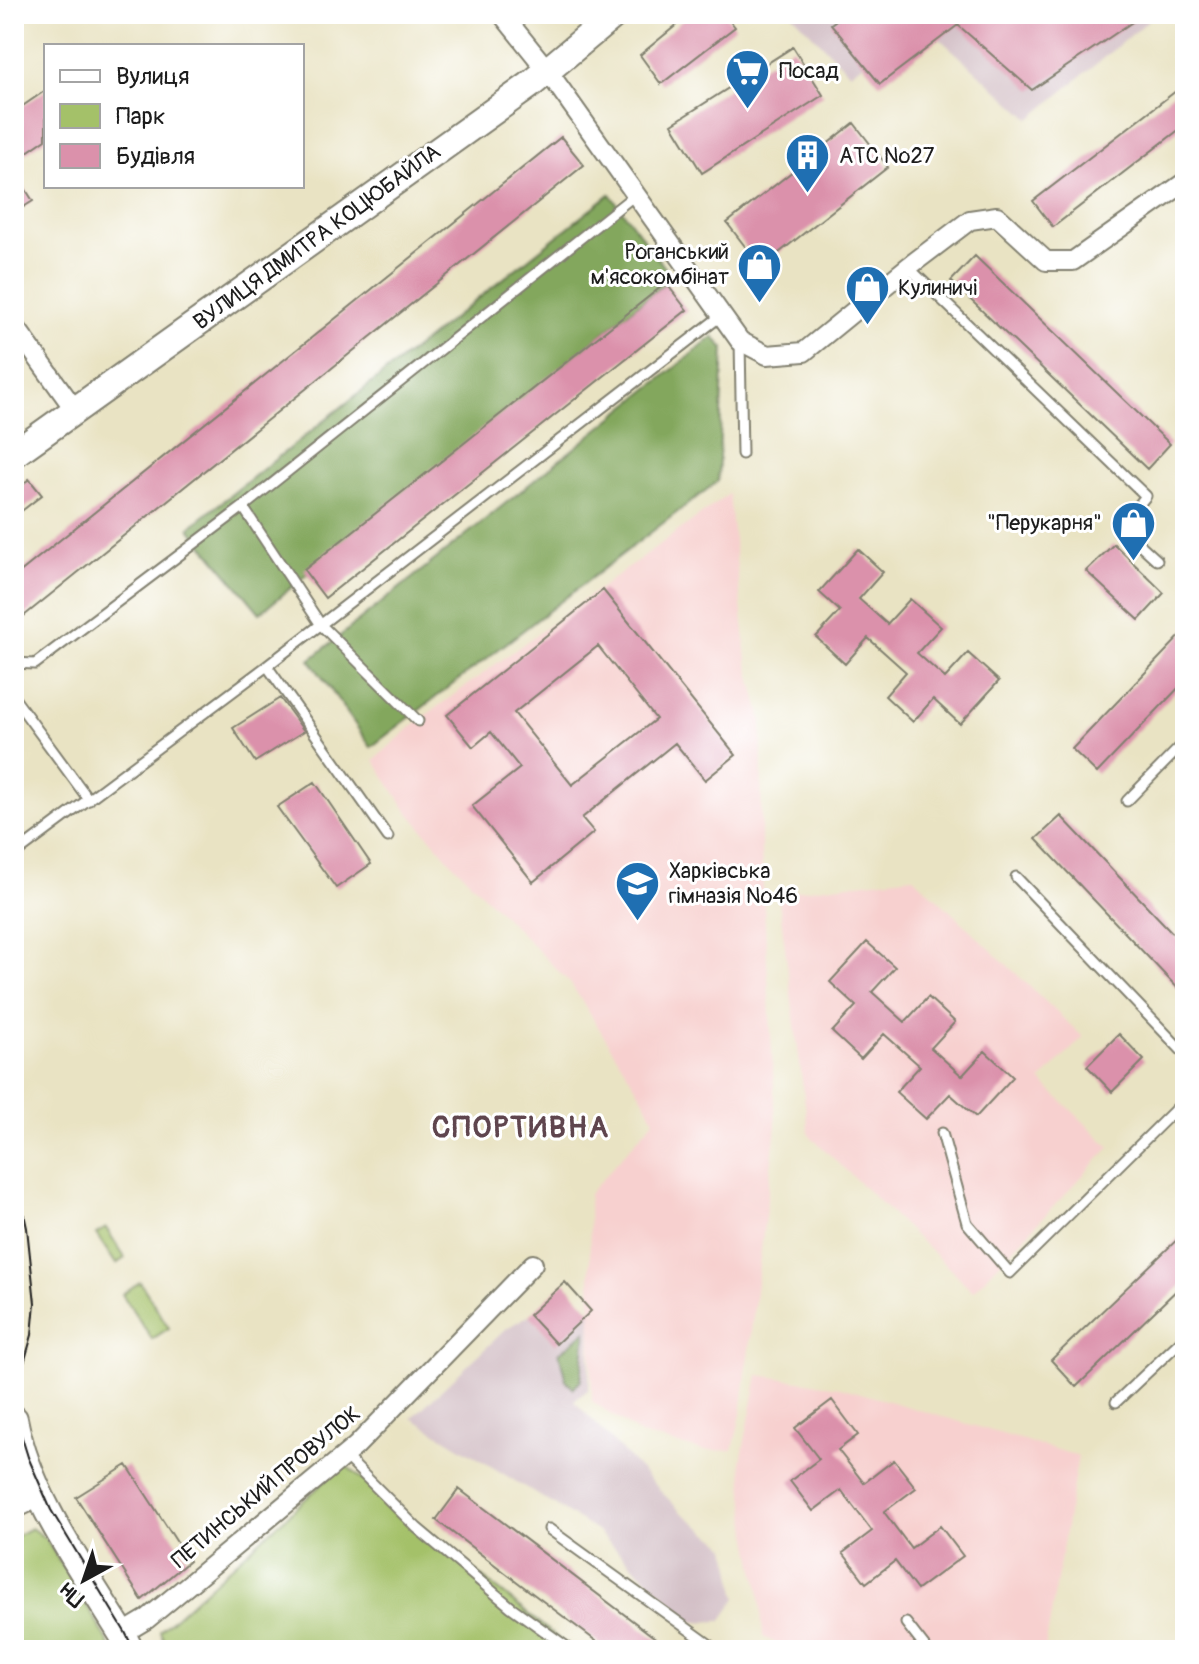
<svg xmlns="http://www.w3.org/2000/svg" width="1199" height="1664" font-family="Pangolin,sans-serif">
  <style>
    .built { fill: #f7d0cf }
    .industrial { fill: #d2bec5 }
    .green { fill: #a4c169; stroke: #606e42; stroke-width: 2 }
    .forest { fill: #83a75d; stroke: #50623c; stroke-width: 2 }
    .building { fill: #db91ab; fill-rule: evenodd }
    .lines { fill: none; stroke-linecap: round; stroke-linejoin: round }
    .lane-casing { stroke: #828070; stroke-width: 13 }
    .street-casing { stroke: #828070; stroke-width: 22 }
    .secondary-casing { stroke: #828070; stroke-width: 30 }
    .lane { stroke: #fff; stroke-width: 9 }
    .street { stroke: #fff; stroke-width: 18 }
    .secondary { stroke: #fff; stroke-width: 26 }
    .tram { stroke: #1c1c1c; stroke-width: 2 }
    .labels { text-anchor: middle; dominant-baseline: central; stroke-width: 6; stroke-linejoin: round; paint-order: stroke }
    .poi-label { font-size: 22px; fill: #1c1c1c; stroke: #fff; text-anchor: start }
    .street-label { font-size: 22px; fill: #1c1c1c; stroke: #fff }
    .district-label { font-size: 30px; font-weight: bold; letter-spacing: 2px; fill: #5f454e; stroke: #fff }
  </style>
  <rect width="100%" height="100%" fill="#fff"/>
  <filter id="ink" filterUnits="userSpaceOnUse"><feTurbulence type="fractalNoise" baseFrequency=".0125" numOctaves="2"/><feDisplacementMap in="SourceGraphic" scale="16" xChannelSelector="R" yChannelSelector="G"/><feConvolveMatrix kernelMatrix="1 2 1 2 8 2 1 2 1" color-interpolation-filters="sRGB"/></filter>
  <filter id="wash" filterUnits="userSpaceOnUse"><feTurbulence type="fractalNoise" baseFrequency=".006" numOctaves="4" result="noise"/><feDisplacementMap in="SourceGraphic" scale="32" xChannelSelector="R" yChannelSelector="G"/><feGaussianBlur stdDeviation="1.8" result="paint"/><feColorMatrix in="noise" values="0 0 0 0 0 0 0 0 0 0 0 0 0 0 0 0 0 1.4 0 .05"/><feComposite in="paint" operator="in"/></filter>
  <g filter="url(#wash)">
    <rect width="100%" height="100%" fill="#e9e3c3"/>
    <path class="built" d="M 729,494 L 747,660 L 762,720 L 761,850 L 776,1126 L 741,1414 L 733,1450 L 704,1451 L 641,1435 L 592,1401 L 589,1194 L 654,1120 L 645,1101 L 571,984 L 452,863 L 405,808 L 374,760 L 418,721 Z
      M 913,876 L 1083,1037 L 1041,1081 L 1110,1147 L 973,1291 L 809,1135 L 778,893 Z
      M 758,1375 L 840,1387 L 1078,1456 L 1045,1650 L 790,1650 L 763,1637 L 760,1595 L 748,1533 L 741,1461 Z"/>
    <path class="industrial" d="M 792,14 L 1156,14 L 1030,119 L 922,23 L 850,73 Z
      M 591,1311 L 589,1389 L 574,1401 L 680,1511 L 727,1547 L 737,1598 L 721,1621 L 692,1622 L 597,1531 L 412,1418 L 507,1328 L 529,1315 L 556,1344 Z"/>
    <path class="green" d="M 106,1228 L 125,1258 L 116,1264 L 96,1234 Z
      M 140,1282 L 169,1328 L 152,1339 L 122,1294 Z
      M 344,1464 L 572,1650 L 167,1650 L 160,1631 Z
      M 31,1528 L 46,1539 L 107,1639 L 110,1650 L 14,1650 L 14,1537 Z"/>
    <path class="forest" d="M 610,194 L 672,277 L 260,613 L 189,528 Z
      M 713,337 L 724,348 L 718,481 L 371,747 L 310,660 Z
      M 586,1331 L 581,1380 L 573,1388 L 566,1380 L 559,1353 Z"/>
    <g id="blocks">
      <path class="building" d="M 690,14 L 725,14 L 735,27 L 661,84 L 640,55 Z
        M 844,14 L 1144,14 L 1032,90 L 958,25 L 880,84 L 831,24 Z
        M 793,47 L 823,95 L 702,173 L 672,124 Z
        M 1185,84 L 1185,125 L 1053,227 L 1033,201 Z
        M 46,90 L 46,139 L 14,161 L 14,112 Z
        M 854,123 L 888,167 L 761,267 L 727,223 Z
        M 561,137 L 584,165 L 14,624 L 14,577 Z
        M 14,171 L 33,201 L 14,213 Z
        M 975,256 L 1170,444 L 1147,469 L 951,281 Z
        M 666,283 L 687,310 L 325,598 L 304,570 Z
        M 29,479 L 42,495 L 14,517 L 14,492 Z
        M 1114,544 L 1164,593 L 1139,620 L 1086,571 Z
        M 858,549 L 883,572 L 859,599 L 887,624 L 910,599 L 941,627 L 917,653 L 945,678 L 968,653 L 999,681 L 960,724 L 933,699 L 913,722 L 885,696 L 906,672 L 868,638 L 845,664 L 816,637 L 840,611 L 819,592 Z
        M 603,590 L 736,755 L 705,780 L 675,743 L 582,818 L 594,832 L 533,882 L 472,806 L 520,768 L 491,732 L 473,747 L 447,715 ZM 598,646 L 656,719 L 572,785 L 514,713 Z
        M 1185,631 L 1185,681 L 1097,773 L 1072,749 Z
        M 280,698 L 304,731 L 255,762 L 233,728 Z
        M 315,782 L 371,864 L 336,888 L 277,807 Z
        M 1061,816 L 1185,946 L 1185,996 L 1036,839 Z
        M 867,942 L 895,967 L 872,992 L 905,1022 L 928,997 L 955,1022 L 931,1048 L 962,1076 L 985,1051 L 1013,1077 L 976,1117 L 950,1094 L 926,1119 L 896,1092 L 920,1066 L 884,1034 L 861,1059 L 832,1032 L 856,1006 L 830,982 Z
        M 1119,1034 L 1144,1060 L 1112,1092 L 1087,1066 Z
        M 1185,1232 L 1185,1282 L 1076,1387 L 1051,1360 Z
        M 565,1282 L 591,1311 L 556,1344 L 529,1315 Z
        M 832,1400 L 858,1435 L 838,1450 L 864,1483 L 894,1460 L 916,1488 L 884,1512 L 911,1548 L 940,1526 L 963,1556 L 917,1590 L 895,1561 L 866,1583 L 843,1553 L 872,1531 L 841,1490 L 813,1511 L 790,1481 L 819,1459 L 795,1428 Z
        M 127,1465 L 189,1561 L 142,1600 L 76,1497 Z
        M 459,1489 L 671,1650 L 608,1650 L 524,1587 L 436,1520 Z"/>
    </g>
  </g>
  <g filter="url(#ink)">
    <use href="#blocks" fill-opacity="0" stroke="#828070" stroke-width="2"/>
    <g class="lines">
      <defs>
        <path id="lane" d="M 908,267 L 1146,496 L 1121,527 L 1157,560
          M 740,341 L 742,454
          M 243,507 L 321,625 L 418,721
          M 14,663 L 35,664 L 243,507 L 636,194
          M 14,698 L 89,800
          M 1127,801 L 1185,742
          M 388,837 L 267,666 L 722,315
          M 14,855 L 267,666
          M 1016,877 L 1185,1054
          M 942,1133 L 967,1223 L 1010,1273 L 1185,1100
          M 1116,1402 L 1185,1337
          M 345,1456 L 417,1528 L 511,1607 L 571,1650
          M 549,1529 L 717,1650
          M 906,1623 L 927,1650"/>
        <path id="street" d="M 502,14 L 547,70 L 740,341 L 767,355 L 804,352 L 908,267 L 970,220 L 997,216 L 1046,261 L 1073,261 L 1185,182
          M 14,325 L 75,410
          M 122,1634 L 147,1619 L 356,1446 L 533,1264"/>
        <path id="secondary" d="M 14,454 L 530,85 L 615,14
          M 14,1419 C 29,1497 81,1567 122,1634 L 130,1650
          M 14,1505 L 39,1493"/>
      </defs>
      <use href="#lane" class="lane-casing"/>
      <use href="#street" class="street-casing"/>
      <use href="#secondary" class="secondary-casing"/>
      <use href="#lane" class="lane"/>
      <use href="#street" class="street"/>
      <use href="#secondary" class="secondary"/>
      <path class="tram" d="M 14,1187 L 20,1196 L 27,1228 L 35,1303 L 32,1335 L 18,1384 L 19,1428 L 28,1457 L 51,1510 L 125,1632 L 134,1650"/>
    </g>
  </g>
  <defs>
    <symbol id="supermarket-pin" viewBox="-11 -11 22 30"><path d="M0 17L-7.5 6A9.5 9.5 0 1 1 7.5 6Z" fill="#1f6fb2" stroke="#fff"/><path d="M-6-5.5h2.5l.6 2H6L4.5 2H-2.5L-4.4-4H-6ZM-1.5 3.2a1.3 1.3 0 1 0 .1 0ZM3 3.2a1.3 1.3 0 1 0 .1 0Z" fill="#fff"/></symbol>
    <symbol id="building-pin" viewBox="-11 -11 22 30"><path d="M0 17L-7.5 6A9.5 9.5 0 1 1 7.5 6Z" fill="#1f6fb2" stroke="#fff"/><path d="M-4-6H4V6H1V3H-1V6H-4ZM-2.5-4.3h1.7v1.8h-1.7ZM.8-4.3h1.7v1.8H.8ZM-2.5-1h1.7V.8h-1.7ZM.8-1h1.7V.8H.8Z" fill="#fff"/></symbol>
    <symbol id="shop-pin" viewBox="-11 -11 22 30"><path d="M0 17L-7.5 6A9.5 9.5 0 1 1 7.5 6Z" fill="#1f6fb2" stroke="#fff"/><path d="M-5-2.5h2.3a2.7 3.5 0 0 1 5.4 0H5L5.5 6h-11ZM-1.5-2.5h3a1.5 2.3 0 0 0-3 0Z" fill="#fff"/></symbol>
    <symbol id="school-pin" viewBox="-11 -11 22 30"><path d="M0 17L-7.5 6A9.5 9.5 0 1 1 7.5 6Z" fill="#1f6fb2" stroke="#fff"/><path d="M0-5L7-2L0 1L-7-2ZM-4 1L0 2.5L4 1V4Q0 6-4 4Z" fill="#fff"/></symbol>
  </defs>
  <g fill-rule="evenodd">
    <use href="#supermarket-pin" x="722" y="46" width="51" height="69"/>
    <use href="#building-pin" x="782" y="130" width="51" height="69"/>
    <use href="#shop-pin" x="734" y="240" width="51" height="69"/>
    <use href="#shop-pin" x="842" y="262" width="51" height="69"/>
    <use href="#shop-pin" x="1108" y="498" width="51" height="69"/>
    <use href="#school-pin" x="612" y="858" width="51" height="69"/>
  </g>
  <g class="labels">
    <g class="poi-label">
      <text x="779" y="71">Посад</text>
      <text x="839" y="156">АТС №27</text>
      <text x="729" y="252" text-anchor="end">Роганський<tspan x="729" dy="25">м'ясокомбінат</tspan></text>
      <text x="898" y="288">Кулиничі</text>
      <text x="1102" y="523" text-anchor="end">"Перукарня"</text>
      <text x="669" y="871">Харківська<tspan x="669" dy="25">гімназія №46</tspan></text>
    </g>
    <g class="street-label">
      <text transform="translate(317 237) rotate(-36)">ВУЛИЦЯ ДМИТРА КОЦЮБАЙЛА</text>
      <text transform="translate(266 1487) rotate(-40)">ПЕТИНСЬКИЙ ПРОВУЛОК</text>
    </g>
    <g class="district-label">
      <text x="521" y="1127">СПОРТИВНА</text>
    </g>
  </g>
  <rect width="1199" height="1664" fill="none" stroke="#fff" stroke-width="48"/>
  <rect x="44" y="44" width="260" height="144" fill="#ffffff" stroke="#a4a4a4" stroke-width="2"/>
  <rect x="60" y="70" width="40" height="12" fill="#ffffff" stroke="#a4a4a4" stroke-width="2"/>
  <text x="116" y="84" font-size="24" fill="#1c1c1c">Вулиця</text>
  <rect x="60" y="104" width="40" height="24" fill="#a4c169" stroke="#a4a4a4" stroke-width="2"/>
  <text x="116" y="124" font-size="24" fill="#1c1c1c">Парк</text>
  <rect x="60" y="144" width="40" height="24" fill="#db91ab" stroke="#a4a4a4" stroke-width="2"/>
  <text x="116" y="164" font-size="24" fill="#1c1c1c">Будівля</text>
  <g transform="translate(84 1580) rotate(220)" stroke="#ffffff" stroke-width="6" paint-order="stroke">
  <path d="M0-6L14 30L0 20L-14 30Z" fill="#1c1c1c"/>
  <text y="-12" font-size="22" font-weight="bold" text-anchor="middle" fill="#1c1c1c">Пн</text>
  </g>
</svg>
